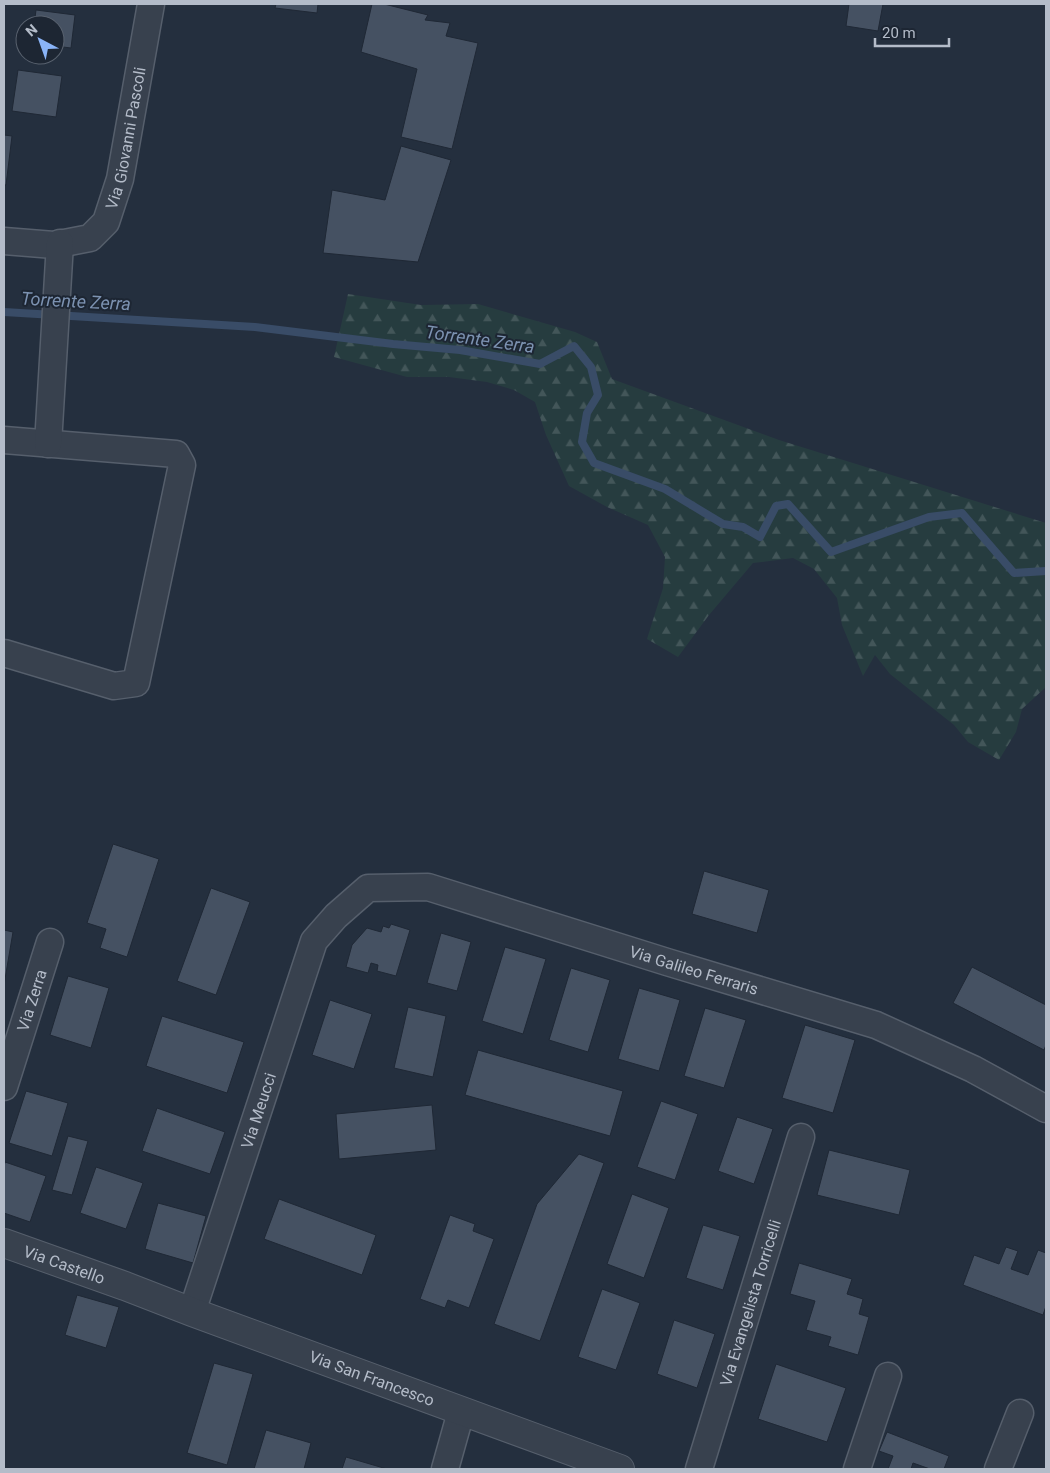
<svg xmlns="http://www.w3.org/2000/svg" width="1050" height="1473" font-family="Roboto,sans-serif">
  <style>
    .forest { fill: url(#forest-firs) }
    .lines { fill: none; stroke-linecap: round; stroke-linejoin: round }
    .stream { stroke: #394c67; stroke-width: 8 }
    .building { fill: #455162; stroke: #1f2835 }
    .minor-casing { stroke: #565f6c; stroke-width: 29 }
    .tertiary-casing { stroke: #565f6c; stroke-width: 30 }
    .minor { stroke: #38414e; stroke-width: 26 }
    .tertiary { stroke: #38414e; stroke-width: 28 }
    .labels { text-anchor: middle; dominant-baseline: central; stroke-width: 4; stroke-linejoin: round; paint-order: stroke }
    .street-label { font-size: 16px; fill: #b4bcc9; stroke: #1d2633 }
    .water-label { font-size: 18px; font-style: italic; fill: #7c92b1; stroke: #1d2633 }
  </style>
  <defs>
    <pattern id="forest-firs" width="22" height="20" patternUnits="userSpaceOnUse" patternTransform="scale(1.25)"><rect width="22" height="20" fill="#263c3f"/><path d="M5 1l3.5 6h-7zM16 11l3.5 6h-7z" fill="#435659"/></pattern>
  </defs>
  <rect width="100%" height="100%" fill="#242f3e"/>
  <path class="forest" d="M 348,294 L 421,305 L 478,304 L 575,332 L 597,342 L 612,379 L 779,440 L 1046,523 L 1046,687 L 1022,709 L 1016,732 L 999,760 L 968,742 L 954,725 L 890,674 L 875,655 L 863,676 L 842,625 L 837,598 L 814,569 L 793,558 L 753,563 L 709,615 L 678,657 L 647,639 L 663,588 L 665,557 L 648,525 L 607,507 L 569,486 L 546,435 L 535,402 L 514,390 L 487,382 L 449,377 L 407,377 L 334,357 Z"/>
  <g class="lines">
    <path class="stream" d="M 4,312 L 255,327 L 393,344 L 460,350 L 540,364 L 574,346 L 591,367 L 598,395 L 587,413 L 582,442 L 594,463 L 665,489 L 723,524 L 743,527 L 760,537 L 776,506 L 788,504 L 831,552 L 929,517 L 962,513 L 1014,573 L 1046,571"/>
  </g>
  <path class="building" d="M 276,4 L 318,4 L 317,13 L 275,8 Z
    M 372,4 L 384,4 L 428,15 L 425,20 L 450,23 L 446,36 L 478,43 L 452,149 L 401,137 L 417,69 L 361,52 Z
    M 849,4 L 883,4 L 878,31 L 846,26 Z
    M 36,10 L 75,15 L 71,48 L 55,46 L 55,25 L 34,25 Z
    M 18,70 L 62,76 L 56,117 L 12,111 Z
    M 4,135 L 12,136 L 6,185 L 4,185 Z
    M 401,146 L 451,160 L 418,262 L 323,253 L 332,190 L 385,200 Z
    M 113,844 L 159,859 L 127,957 L 100,948 L 106,929 L 87,923 Z
    M 704,871 L 769,890 L 757,933 L 692,914 Z
    M 211,888 L 250,902 L 216,995 L 177,981 Z
    M 391,924 L 410,930 L 396,976 L 377,971 L 378,965 L 371,963 L 368,973 L 346,967 L 352,945 L 367,928 L 381,932 L 383,926 L 389,928 Z
    M 4,930 L 13,932 L 4,985 Z
    M 441,933 L 471,942 L 457,991 L 427,983 Z
    M 505,947 L 546,959 L 523,1034 L 482,1021 Z
    M 972,967 L 1046,1005 L 1046,1045 L 1044,1050 L 953,1003 Z
    M 571,968 L 610,980 L 588,1052 L 549,1040 Z
    M 68,976 L 109,988 L 91,1048 L 50,1035 Z
    M 639,988 L 680,1000 L 659,1071 L 618,1059 Z
    M 330,1000 L 372,1014 L 354,1069 L 312,1055 Z
    M 408,1007 L 446,1016 L 433,1077 L 394,1068 Z
    M 705,1008 L 746,1020 L 724,1088 L 684,1076 Z
    M 162,1016 L 244,1042 L 227,1093 L 146,1066 Z
    M 805,1025 L 855,1040 L 833,1113 L 782,1098 Z
    M 478,1050 L 623,1091 L 610,1136 L 465,1095 Z
    M 26,1091 L 68,1103 L 52,1156 L 9,1143 Z
    M 661,1101 L 698,1114 L 675,1180 L 637,1167 Z
    M 432,1105 L 436,1150 L 339,1159 L 336,1114 Z
    M 157,1108 L 225,1132 L 210,1174 L 142,1151 Z
    M 737,1117 L 773,1129 L 754,1184 L 718,1171 Z
    M 68,1136 L 88,1141 L 72,1195 L 52,1190 Z
    M 829,1150 L 910,1170 L 899,1215 L 817,1195 Z
    M 579,1154 L 604,1163 L 540,1341 L 494,1324 L 537,1204 Z
    M 5,1162 L 46,1176 L 30,1222 L 4,1213 L 4,1167 Z
    M 96,1167 L 143,1183 L 126,1229 L 80,1213 Z
    M 632,1194 L 669,1208 L 644,1278 L 607,1264 Z
    M 279,1199 L 376,1235 L 362,1275 L 264,1239 Z
    M 158,1203 L 206,1216 L 193,1263 L 145,1249 Z
    M 450,1215 L 475,1224 L 473,1231 L 494,1239 L 469,1308 L 448,1300 L 445,1308 L 420,1299 Z
    M 703,1225 L 740,1236 L 723,1290 L 686,1278 Z
    M 1006,1247 L 1018,1251 L 1011,1269 L 1028,1275 L 1038,1250 L 1046,1253 L 1046,1306 L 1043,1315 L 963,1285 L 974,1255 L 999,1264 Z
    M 799,1263 L 852,1279 L 847,1294 L 863,1299 L 859,1314 L 869,1317 L 858,1355 L 828,1346 L 831,1337 L 806,1330 L 815,1301 L 790,1294 Z
    M 602,1289 L 640,1303 L 616,1370 L 578,1357 Z
    M 77,1295 L 119,1307 L 106,1348 L 65,1335 Z
    M 674,1320 L 715,1334 L 697,1388 L 657,1374 Z
    M 214,1363 L 253,1374 L 227,1465 L 187,1453 Z
    M 776,1364 L 846,1388 L 827,1442 L 758,1419 Z
    M 266,1430 L 311,1443 L 304,1469 L 254,1469 Z
    M 887,1432 L 949,1456 L 944,1469 L 930,1469 L 913,1463 L 911,1469 L 888,1469 L 893,1456 L 879,1451 Z
    M 346,1457 L 387,1469 L 342,1469 Z"/>
  <g class="lines">
    <defs>
      <g id="minor">
        <path id="s1" d="M 4,241 L 54,245 L 90,238 L 106,222 L 120,179 L 151,4"/>
        <path d="M 4,440 L 176,454 L 182,465 L 136,683 L 114,686 L 4,653"/>
        <path d="M 48,444 L 60,243"/>
        <path id="s2" d="M 4,1087 L 50,942"/>
        <path id="s3" d="M 192,1312 L 314,941 L 336,916 L 368,888 L 428,887 L 667,962 L 876,1025 L 973,1069 L 1046,1109"/>
        <path d="M 445,1469 L 461,1412"/>
        <path id="s4" d="M 699,1469 L 801,1137"/>
        <path d="M 857,1469 L 888,1376"/>
        <path d="M 998,1469 L 1020,1413"/>
      </g>
      <g id="tertiary">
        <path id="s5" d="M 4,1243 L 125,1286 L 192,1312 L 620,1469"/>
      </g>
    </defs>
    <use href="#minor" class="minor-casing"/>
    <use href="#tertiary" class="tertiary-casing"/>
    <use href="#minor" class="minor"/>
    <use href="#tertiary" class="tertiary"/>
  </g>
  <g class="labels">
    <g class="street-label">
      <text stroke="none"><textPath href="#s1" startOffset="196">Via Giovanni Pascoli</textPath></text>
      <text stroke="none"><textPath href="#s3" startOffset="805">Via Galileo Ferraris</textPath></text>
      <text stroke="none"><textPath href="#s2" startOffset="91">Via Zerra</textPath></text>
      <text stroke="none"><textPath href="#s3" startOffset="212">Via Meucci</textPath></text>
      <text stroke="none"><textPath href="#s5" startOffset="64">Via Castello</textPath></text>
      <text stroke="none"><textPath href="#s4" startOffset="174">Via Evangelista Torricelli</textPath></text>
      <text stroke="none"><textPath href="#s5" startOffset="392">Via San Francesco</textPath></text>
    </g>
    <g class="water-label">
      <text transform="translate(76 301) rotate(3)">Torrente Zerra</text>
      <text transform="translate(480 339) rotate(8)">Torrente Zerra</text>
    </g>
  </g>
  <rect width="1050" height="1473" fill="none" stroke="#b4bcc9" stroke-width="10"/>
  <g transform="translate(40 40) rotate(319)"><circle r="24" fill="#1d2633" stroke="#59626f"/>
  <path d="M0-4L9 19L0 12L-9 19Z" fill="#8ab4f8"/>
  <text y="-8" font-size="14" font-weight="bold" text-anchor="middle" fill="#b4bcc9">N</text>
  </g>
  <path d="M875 38v8h74v-8" fill="none" stroke="#b4bcc9" stroke-width="2.5"/>
  <text x="882" y="38" font-size="15" fill="#b4bcc9" stroke="#1d2633" stroke-width="4" paint-order="stroke">20 m</text>
</svg>
